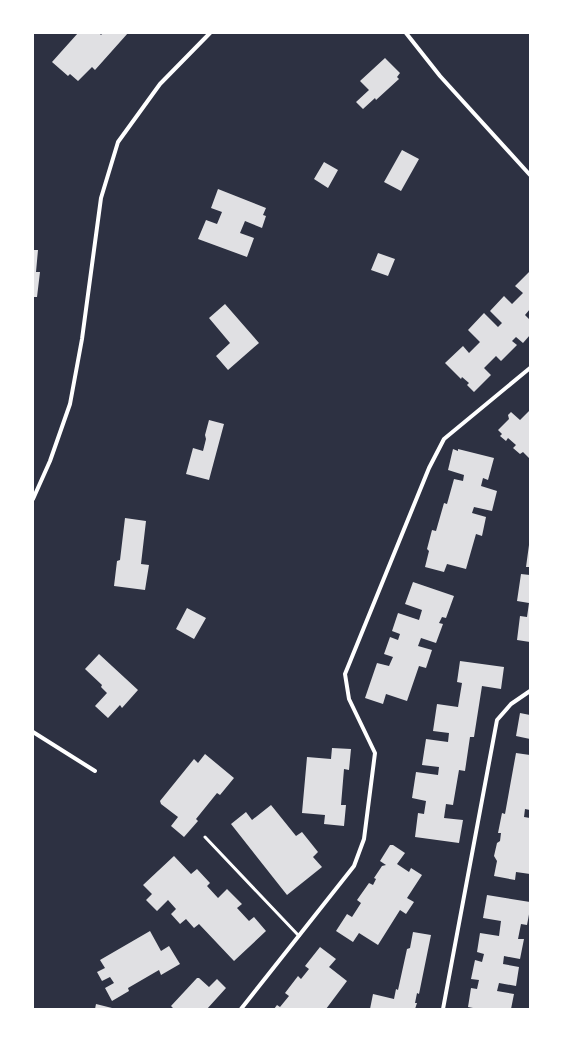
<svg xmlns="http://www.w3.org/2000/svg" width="563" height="1042" font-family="Figtree,sans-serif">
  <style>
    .building { fill: #e0e0e3 }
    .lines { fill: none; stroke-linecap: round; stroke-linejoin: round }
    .service { stroke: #fff; stroke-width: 3 }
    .minor { stroke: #fff; stroke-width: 4 }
  </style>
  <rect width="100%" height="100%" fill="#2d3142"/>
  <path class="building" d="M 78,33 L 99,33 L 101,35 L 103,33 L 128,33 L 95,70 L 92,67 L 78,81 L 70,74 L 68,76 L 52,62 Z
    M 385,58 L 400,73 L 397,77 L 399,79 L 376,100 L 375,98 L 363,109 L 356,102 L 369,90 L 360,81 Z
    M 402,150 L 419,159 L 401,191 L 384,182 Z
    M 324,162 L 338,170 L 328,188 L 314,179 Z
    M 218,189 L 266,208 L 263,215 L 266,216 L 262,228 L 245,221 L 240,233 L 254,238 L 247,257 L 198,239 L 206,220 L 217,224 L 222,212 L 211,208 Z
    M 33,250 L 38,250 L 36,272 L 40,272 L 37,297 L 33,297 Z
    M 378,253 L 395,259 L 388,276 L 371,270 Z
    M 530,271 L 530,309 L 525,315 L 530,320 L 530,335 L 523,343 L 516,337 L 512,341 L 517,345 L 501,361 L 496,356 L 484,368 L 491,375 L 474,392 L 467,385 L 469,383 L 462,377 L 461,379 L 445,363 L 463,346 L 469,353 L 480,342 L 468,330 L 484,313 L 498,327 L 502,323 L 490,311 L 504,296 L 512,304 L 523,293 L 515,286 Z
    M 225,304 L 259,343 L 228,370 L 216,356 L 230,343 L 209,318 Z
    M 530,410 L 530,459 L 523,452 L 520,454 L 513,448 L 516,445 L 508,438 L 506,441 L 500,436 L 502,434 L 498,430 L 509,419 L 508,415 L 511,412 L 520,420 Z
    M 209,420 L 224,424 L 209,480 L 186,474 L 193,448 L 203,451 L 206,439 L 205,435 Z
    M 453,449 L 458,451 L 458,449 L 494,458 L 488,480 L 483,478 L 481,486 L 497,491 L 492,511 L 474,507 L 472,513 L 486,517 L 482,536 L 476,534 L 466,569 L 447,564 L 444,572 L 425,567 L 429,551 L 427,549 L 432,530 L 436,531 L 444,503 L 447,504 L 454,479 L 463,481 L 464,475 L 448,470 Z
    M 125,518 L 146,521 L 141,564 L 149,565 L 145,590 L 114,586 L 117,561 L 120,560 Z
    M 529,545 L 530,545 L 530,567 L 526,567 Z
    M 521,574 L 530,575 L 530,642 L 517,640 L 520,616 L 527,617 L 529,603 L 517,601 Z
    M 413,582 L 454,596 L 446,618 L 442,617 L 439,623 L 443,624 L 436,643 L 421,638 L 418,646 L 432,650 L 426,668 L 419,666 L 407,701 L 386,694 L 383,704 L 365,698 L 377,663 L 389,666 L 393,657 L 384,654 L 390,637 L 398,640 L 400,634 L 392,631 L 398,613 L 419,620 L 422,610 L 405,604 Z
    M 187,608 L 206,618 L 194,639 L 176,629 Z
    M 99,654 L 138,690 L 122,708 L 120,705 L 108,718 L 95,706 L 107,693 L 101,687 L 102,685 L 85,669 Z
    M 460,661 L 504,667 L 501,689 L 482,686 L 474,737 L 470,737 L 465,771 L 459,770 L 453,805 L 446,804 L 444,818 L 463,820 L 459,843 L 415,837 L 418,813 L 424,814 L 426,801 L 412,798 L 416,772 L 438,775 L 439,767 L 422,765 L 426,739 L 448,742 L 449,733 L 433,731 L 437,704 L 458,707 L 462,683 L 457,682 Z
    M 520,713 L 530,715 L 530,739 L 516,736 Z
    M 332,748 L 351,749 L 349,770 L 344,769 L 341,805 L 346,805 L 344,826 L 324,824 L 325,815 L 302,813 L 307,757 L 331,759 Z
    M 516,753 L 530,755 L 530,810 L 525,809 L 524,817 L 530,818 L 530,874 L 516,872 L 515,880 L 494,876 L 497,861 L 494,856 L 497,843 L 500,841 L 501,833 L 498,833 L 502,813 L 505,814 Z
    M 205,754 L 234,778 L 220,795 L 217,793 L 196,819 L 198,821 L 184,837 L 171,826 L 178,817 L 161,804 L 160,801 L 194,759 L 198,763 Z
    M 271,805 L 296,836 L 302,832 L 318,852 L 313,857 L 322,867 L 287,895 L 231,824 L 246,812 L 252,820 Z
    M 390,845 L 393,845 L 405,853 L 397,864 L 409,872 L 411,868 L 422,875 L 407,898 L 414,902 L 406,914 L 400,910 L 378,945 L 359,933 L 353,942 L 336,931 L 347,914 L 352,917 L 361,903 L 357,900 L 369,883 L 373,885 L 376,879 L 374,878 L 382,866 L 386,865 L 380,861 Z
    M 174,856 L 191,874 L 197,869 L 210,883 L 207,886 L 218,898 L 227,889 L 242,904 L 237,908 L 249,921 L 254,917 L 266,931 L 234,961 L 199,924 L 194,928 L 186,919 L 180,924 L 171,914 L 176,909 L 168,900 L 157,911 L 146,900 L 152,894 L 143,885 Z
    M 487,895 L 530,902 L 530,909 L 527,925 L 521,924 L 518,939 L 524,939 L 520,959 L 504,956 L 503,964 L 519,967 L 516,986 L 499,983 L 497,991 L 514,994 L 511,1009 L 473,1009 L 473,1008 L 468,1007 L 471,988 L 477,989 L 479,980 L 471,979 L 475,960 L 482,962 L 484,954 L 477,952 L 480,933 L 499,936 L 501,921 L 483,918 Z
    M 150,931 L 161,951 L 169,946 L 180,964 L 161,975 L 159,970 L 128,988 L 129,991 L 112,1001 L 105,988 L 114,983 L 110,977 L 102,981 L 97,972 L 105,968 L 100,960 Z
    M 413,932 L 431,935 L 419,994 L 417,993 L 415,1003 L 417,1003 L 415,1009 L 370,1009 L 373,994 L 394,999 L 396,989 L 398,990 L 407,949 L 410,948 Z
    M 320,947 L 336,959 L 329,967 L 347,981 L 326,1009 L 274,1009 L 277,1005 L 280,1007 L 289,996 L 285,993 L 298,976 L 301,979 L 309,969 L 305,966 Z
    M 197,978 L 199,978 L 209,987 L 217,979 L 226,988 L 207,1009 L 174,1009 L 171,1006 Z
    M 96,1004 L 112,1008 L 112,1009 L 95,1009 Z"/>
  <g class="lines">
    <path class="service" d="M 205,837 L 299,936"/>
    <path class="minor" d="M 406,33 L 440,76 L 530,175
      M 33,499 L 50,461 L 70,404 L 82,339 L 101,198 L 118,142 L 160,84 L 210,33
      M 33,732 L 95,771
      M 241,1009 L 354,866 L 364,839 L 375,753 L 349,699 L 345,674 L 429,468 L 444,439 L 530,368
      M 443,1009 L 497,720 L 511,704 L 530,691"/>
  </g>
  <rect width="563" height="1042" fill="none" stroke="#ffffff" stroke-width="68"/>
</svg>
